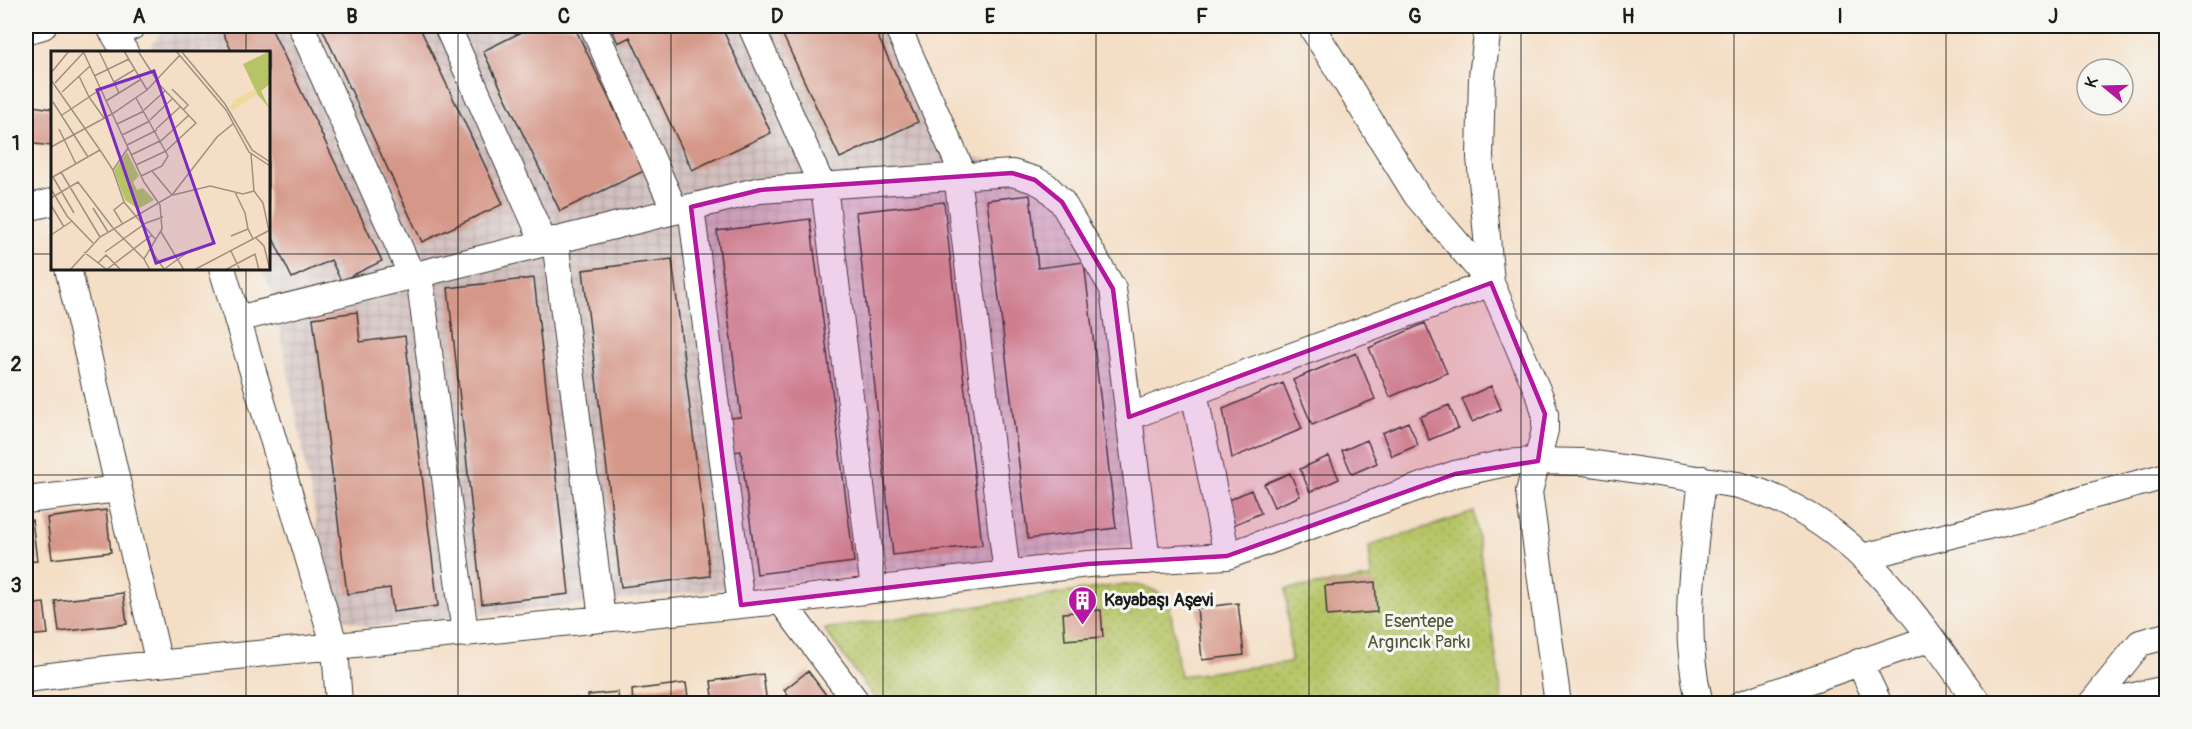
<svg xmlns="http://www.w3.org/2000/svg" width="2192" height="729" font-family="Pangolin,sans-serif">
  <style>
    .industrial { fill: url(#industrial-grid) }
    .park { fill: url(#park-dots); stroke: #697041; stroke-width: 1.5 }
    .building { fill: #d59788 }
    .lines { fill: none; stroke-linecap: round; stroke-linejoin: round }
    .minor-casing { stroke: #3c3935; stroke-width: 28 }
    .minor { stroke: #fff; stroke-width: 26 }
    .marked { fill: #b5179e; fill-opacity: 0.2; stroke: #b5179e; stroke-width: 4.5; stroke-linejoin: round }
    .grid { fill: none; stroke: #1c1c1c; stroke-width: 1.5; stroke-opacity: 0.55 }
    .labels { text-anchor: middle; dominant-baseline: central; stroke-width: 6; stroke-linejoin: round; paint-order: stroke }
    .poi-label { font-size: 18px; font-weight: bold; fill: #1c1c1c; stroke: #f6f6f2; text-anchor: start }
    .park-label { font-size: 18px; fill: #525736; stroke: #f6f6f2 }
    .inset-road { fill: none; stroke: #9e9081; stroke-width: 1.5 }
    .view { fill: #7b2cbf; fill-opacity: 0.15; stroke: #7b2cbf; stroke-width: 3 }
    .inset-edge { fill: none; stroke: #1c1c1c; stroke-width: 3 }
    .neatline { fill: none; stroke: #1c1c1c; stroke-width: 2 }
    .grid-label { font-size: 20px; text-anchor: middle; font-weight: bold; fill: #1c1c1c }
  </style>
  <defs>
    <pattern id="industrial-grid" width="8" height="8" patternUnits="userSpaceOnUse" patternTransform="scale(1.5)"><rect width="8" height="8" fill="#d1bfbe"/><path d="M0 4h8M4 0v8" fill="none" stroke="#b3a4a3"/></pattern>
    <pattern id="park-dots" width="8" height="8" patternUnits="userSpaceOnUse" patternTransform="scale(1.5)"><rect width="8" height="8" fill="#b6c466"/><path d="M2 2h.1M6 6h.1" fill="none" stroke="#9ca858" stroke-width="1.8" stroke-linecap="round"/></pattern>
  </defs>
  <rect width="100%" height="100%" fill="#f6f6f2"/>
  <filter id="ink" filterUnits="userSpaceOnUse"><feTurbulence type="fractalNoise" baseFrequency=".0167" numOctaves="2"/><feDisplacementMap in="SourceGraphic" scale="12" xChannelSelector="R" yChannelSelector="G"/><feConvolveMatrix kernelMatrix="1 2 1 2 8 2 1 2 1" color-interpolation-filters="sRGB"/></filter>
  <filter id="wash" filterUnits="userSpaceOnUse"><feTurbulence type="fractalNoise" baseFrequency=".008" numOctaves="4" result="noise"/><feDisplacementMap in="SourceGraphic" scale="24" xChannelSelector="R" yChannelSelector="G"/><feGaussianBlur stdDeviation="1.35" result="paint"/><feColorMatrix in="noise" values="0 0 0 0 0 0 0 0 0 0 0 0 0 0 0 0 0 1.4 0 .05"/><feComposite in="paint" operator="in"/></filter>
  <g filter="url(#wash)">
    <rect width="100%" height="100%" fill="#f4dec5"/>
    <path class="industrial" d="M 169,26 L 879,26 L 941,155 L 976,157 L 1011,166 L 1097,237 L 1112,260 L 1124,285 L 1156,542 L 367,627 L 334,615 L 273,293 L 260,269 L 268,268 L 268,52 L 149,52 L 158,35 Z"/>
    <path class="park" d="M 1474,512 L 1503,703 L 878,703 L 824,629 L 1125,584 C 1143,585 1155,589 1169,599 L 1180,676 L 1291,662 L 1286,589 L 1371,578 L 1369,546 Z"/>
    <g id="blocks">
      <path class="building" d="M 220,26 L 270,26 L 382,261 L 341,281 L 331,260 L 292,278 L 268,228 L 268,52 L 232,52 Z
        M 321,26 L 419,26 L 503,204 L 422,242 Z
        M 534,26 L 574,26 L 644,171 L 560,211 L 483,51 Z
        M 610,26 L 721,26 L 771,133 L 692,170 L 630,37 L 618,43 Z
        M 772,26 L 873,26 L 918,122 L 840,158 L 780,29 L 775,32 Z
        M 26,105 L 52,109 L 52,146 L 26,143 Z
        M 1030,195 L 1038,268 L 1084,262 L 1116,528 L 1028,539 L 987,200 Z
        M 944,202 L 982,545 L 893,555 L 856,212 Z
        M 810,219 L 854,562 L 757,574 L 741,451 L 733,452 L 729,418 L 741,417 L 717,231 Z
        M 672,259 L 710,576 L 621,587 L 583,270 Z
        M 534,278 L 569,594 L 482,604 L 448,288 Z
        M 357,312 L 360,342 L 405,336 L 438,606 L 393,612 L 390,588 L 347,594 L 313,318 Z
        M 1425,323 L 1447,373 L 1390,397 L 1369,348 Z
        M 1356,353 L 1375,399 L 1312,425 L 1293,380 Z
        M 1283,383 L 1302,429 L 1232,458 L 1223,409 Z
        M 1491,386 L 1501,409 L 1472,422 L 1462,399 Z
        M 1449,405 L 1458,428 L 1429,440 L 1420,417 Z
        M 1408,422 L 1418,445 L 1392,456 L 1382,433 Z
        M 1367,440 L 1377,463 L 1352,474 L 1342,451 Z
        M 1329,456 L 1339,479 L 1310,492 L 1300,469 Z
        M 1290,473 L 1300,496 L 1274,507 L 1264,484 Z
        M 1251,490 L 1261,513 L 1231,526 L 1222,503 Z
        M 106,510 L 111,552 L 52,559 L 47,518 Z
        M 26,520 L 32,520 L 37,561 L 26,562 Z
        M 1375,582 L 1377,612 L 1327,616 L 1325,586 Z
        M 123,593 L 127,624 L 59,632 L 55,601 Z
        M 44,603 L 48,634 L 26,636 L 26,605 Z
        M 1238,603 L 1244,655 L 1202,660 L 1197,608 Z
        M 1101,610 L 1103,637 L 1065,640 L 1063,613 Z
        M 808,671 L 833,704 L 794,704 L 784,690 Z
        M 763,674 L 767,704 L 714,704 L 711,681 Z
        M 686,683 L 689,704 L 633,704 L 632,690 Z
        M 618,692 L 619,704 L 589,704 L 588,695 Z
        M 575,698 L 576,704 L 544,704 L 544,702 Z"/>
    </g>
  </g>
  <g filter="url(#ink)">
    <use href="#blocks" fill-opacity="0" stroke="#3c3935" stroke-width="1.5"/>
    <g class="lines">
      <defs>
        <path id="minor" d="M 109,26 L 125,52
          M 301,26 L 412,276
          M 447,26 L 544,243
          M 593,26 L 675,211
          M 751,26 L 822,186
          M 897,26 L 964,176
          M 1311,26 L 1417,196 L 1491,283
          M 1488,26 L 1482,77 L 1480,157 L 1491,283
          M 26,31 L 43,26
          M 114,34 L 133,26
          M 957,176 L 1007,574
          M 824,186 L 874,590
          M 691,207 L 741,605
          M 26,208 L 52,202
          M 555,240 L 602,619
          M 68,268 L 159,664
          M 222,268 L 335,647 L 339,704
          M 419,274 L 465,634
          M 237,319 L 760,190 L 1012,173 L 1035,180 L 1046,186 L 1062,202 L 1113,289 L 1147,561
          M 1194,392 L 1227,556
          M 1129,417 L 1194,392 L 1491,283 L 1541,399 L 1545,414 L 1545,430 L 1529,492 L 1558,704
          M 26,500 L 119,489
          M 1862,557 L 2037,514 L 2084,498 L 2166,476
          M 781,601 L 858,704
          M 1859,662 L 1879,704
          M 26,679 L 108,669 L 781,601 L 1088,564 L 1227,556 L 1455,474 L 1506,463 L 1532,461 L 1583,462 L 1738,485 C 1855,517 1912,612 1979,704
          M 1700,704 C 1681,629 1694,554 1702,479
          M 1741,704 L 1931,638
          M 2091,704 L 2140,643 L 2166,636
          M 2098,704 L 2166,689"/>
      </defs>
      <use href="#minor" class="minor-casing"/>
      <use href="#minor" class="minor"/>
    </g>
  </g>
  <path class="marked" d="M 1012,173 L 1035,180 L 1062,202 L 1113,289 L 1129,417 L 1491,283 L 1545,414 L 1538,461 L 1455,474 L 1227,556 L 1088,564 L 741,605 L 691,207 L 760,190 Z"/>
  <path class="grid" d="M 246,26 L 246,52M 458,26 L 458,704M 671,26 L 671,704M 883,26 L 883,704M 1096,26 L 1096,704M 1309,26 L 1309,704M 1521,26 L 1521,704M 1734,26 L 1734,704M 1946,26 L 1946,704M 26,254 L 52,254M 268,254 L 2166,254M 246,268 L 246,704M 26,475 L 2166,475"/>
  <defs>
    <symbol id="building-pin" viewBox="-11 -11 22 30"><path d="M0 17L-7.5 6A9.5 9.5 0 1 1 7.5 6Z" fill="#b5179e" stroke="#f6f6f2"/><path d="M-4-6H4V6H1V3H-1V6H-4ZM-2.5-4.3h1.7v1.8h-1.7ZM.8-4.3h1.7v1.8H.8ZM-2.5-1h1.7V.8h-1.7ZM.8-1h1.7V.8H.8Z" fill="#fff"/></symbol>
  </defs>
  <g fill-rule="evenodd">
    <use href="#building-pin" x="1066" y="584" width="33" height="45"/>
  </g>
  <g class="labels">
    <g class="poi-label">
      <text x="1104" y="600">Kayabaşı Aşevi</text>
    </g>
    <g class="park-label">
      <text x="1419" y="621">Esentepe<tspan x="1419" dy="21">Argıncık Parkı</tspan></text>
    </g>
  </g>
  <g transform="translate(51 51)">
    <rect width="219" height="219" fill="#f4dec5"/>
    <path d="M 219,0 L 219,33 L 210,40 L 219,58 L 206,43 L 192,13 Z" fill="#b6c466"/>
    <path d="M 204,38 L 206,43 L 181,60 L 179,56 L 183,49 Z" fill="#eeda9e"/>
    <path d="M 76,101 L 88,125 L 82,131 L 86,139 L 92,137 L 103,149 L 87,158 L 74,149 L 63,120 Z" fill="#b6c466"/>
    <path class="inset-road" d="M 32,0 L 93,131 L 109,154 L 111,178 L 93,208 L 99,219M 48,0 L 68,42M 73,0 L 96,39M 87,0 L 105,28M 125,0 L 175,59 L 198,101 L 219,115M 130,0 L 174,53 L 201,99 L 219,111M 0,22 L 18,0M 43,25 L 78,8M 0,29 L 49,99 L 0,127M 104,29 L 145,72 L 115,100M 63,31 L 83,19M 4,32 L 32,2M 50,38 L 38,46 L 53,67M 121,38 L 137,54 L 132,59M 11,41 L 39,15M 85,47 L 117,105 L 111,115 L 90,125M 55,50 L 89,29M 2,51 L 37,106M 93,59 L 114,40M 11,64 L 38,46 L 28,25M 99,69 L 121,48M 66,73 L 93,60M 8,78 L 25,113M 105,78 L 129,56M 71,84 L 99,70M 111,89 L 138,64M 76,94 L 106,79M 0,96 L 61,63 L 96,39 L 129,4M 49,99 L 62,119 L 73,151 L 105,189M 200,103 L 203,140 L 212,152 L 218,180M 80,104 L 111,89M 85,114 L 115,100M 62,119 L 77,97M 10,121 L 49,186M 2,126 L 23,162M 0,138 L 16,165 L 42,192M 184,141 L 194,162 L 197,178M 121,144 L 166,86 L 183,72M 122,144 L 159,135 L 192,143 L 203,140M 0,147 L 27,131 L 62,177M 0,154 L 13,176M 42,157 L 57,181M 71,172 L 63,159 L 73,151M 62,177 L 93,208M 110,181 L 133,219M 0,184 L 21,170M 180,185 L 197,178 L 202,188M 205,187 L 213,195 L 219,219M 99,198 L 113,218M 180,200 L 189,219M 33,201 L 55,218M 54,201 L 95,172 L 112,166M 47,212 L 55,204 L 70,219M 19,219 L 49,186 L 121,144 L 101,120M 55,219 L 101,184M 112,219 L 141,198M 143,219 L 219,179M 174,219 L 204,203 L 208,219"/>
    <path class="view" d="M 103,20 L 163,192 L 105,212 L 46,39 Z"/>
    <rect width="219" height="219" class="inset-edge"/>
  </g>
  <rect width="2192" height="729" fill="none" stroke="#f6f6f2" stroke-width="66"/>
  <g transform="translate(2105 87) rotate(289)"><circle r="28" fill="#f6f6f2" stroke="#9f9f9c" stroke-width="1.5"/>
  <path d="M0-4.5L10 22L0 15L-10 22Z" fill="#b5179e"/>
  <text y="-9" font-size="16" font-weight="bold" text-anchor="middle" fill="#1c1c1c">K</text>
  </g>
  <rect x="33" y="33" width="2126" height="663" class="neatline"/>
  <g class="grid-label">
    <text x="139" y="23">A</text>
    <text x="352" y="23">B</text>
    <text x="564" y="23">C</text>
    <text x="777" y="23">D</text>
    <text x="990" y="23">E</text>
    <text x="1202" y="23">F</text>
    <text x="1415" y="23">G</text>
    <text x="1628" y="23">H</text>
    <text x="1840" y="23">I</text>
    <text x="2053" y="23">J</text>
    <text x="16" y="150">1</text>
    <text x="16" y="371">2</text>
    <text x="16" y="592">3</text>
  </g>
</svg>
